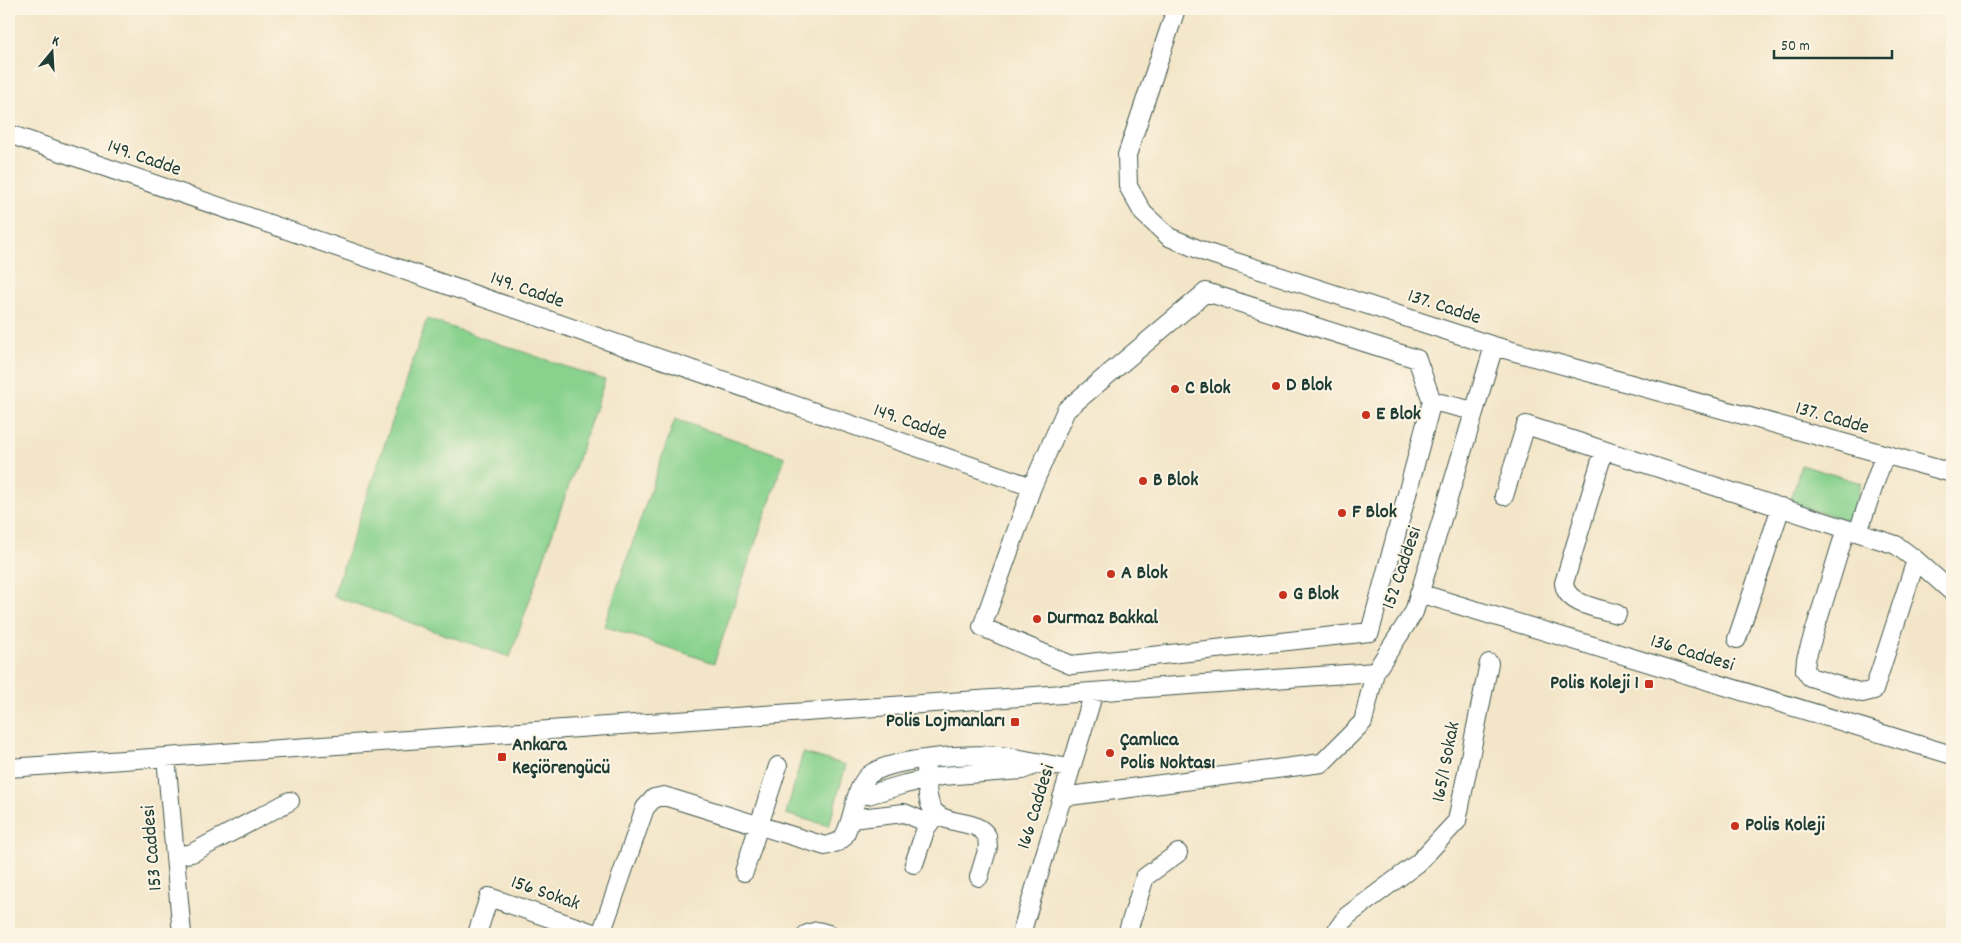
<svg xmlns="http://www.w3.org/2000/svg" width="1961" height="943" font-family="Dekko,sans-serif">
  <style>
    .green { fill: #89d28e; stroke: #548861 }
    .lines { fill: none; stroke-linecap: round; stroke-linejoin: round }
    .minor-casing { stroke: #3f564a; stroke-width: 20 }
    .minor { stroke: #fff; stroke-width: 18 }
    .poi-dot { fill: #c8321e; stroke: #fcf5e5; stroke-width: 2 }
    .labels { text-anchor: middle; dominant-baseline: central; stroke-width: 4; stroke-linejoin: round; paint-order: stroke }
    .street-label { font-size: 20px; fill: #1f3d34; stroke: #fcf5e5 }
    .poi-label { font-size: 20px; font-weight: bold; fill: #1f3d34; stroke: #fcf5e5; text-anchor: start }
  </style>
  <rect width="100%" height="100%" fill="#fcf5e5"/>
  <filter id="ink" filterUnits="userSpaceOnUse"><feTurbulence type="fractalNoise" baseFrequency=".02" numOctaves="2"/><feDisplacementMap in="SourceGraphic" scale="10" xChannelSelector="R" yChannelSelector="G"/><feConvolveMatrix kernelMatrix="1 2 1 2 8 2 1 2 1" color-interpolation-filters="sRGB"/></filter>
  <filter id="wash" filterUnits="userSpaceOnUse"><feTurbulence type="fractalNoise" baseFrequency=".0096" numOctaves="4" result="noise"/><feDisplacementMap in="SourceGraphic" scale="20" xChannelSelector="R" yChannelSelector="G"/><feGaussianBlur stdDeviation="1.12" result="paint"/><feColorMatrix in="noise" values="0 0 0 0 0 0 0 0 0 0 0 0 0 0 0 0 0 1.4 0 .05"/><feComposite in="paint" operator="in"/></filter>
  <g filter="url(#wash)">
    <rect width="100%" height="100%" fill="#f3e5c8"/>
    <path class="green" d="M 427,319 L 605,380 L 510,657 L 333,596 Z
      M 675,419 L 785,457 L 714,663 L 604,626 Z
      M 1801,465 L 1861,483 L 1850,521 L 1790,503 Z
      M 803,753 L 846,765 L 829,826 L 786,814 Z"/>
  </g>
  <g filter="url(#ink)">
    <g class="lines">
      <defs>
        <path id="minor" d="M 1176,9 L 1127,155 L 1128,186 L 1143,213 L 1169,237 L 1205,252 L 1494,346 L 1952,473
          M 9,134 L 1032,487
          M 1206,292 L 1417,359 L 1432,401 L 1370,632 L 1071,665 L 982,627 L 1032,487 L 1066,410 Z
          M 1432,401 L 1474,411
          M 1604,450 L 1564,583 C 1566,605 1599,608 1617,614
          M 1504,496 L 1526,425 L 1896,545 L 1916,560 L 1952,592
          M 1846,529 L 1806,659 L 1805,670 L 1810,677 L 1862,693 L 1874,690 L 1916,560
          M 1858,532 L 1884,456
          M 1419,593 L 1952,755
          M 1737,639 L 1781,507
          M 166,757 L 182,934
          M 9,768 L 1375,672 L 1414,612 L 1494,346
          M 926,768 C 927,779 926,793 930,804 C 939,829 975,816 987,836 L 988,847 L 979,877
          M 859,794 L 868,795 L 905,784 L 942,776 L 1022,770 L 1035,765
          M 1062,797 L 1322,763 L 1363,722 L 1375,672
          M 851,819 L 904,813 L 928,823
          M 175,856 L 192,853 L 290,801
          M 914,864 L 926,828 L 935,816
          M 744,872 L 778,766
          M 477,934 L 489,897 L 596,934
          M 601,934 L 645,808 L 654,798 L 664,796 L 825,846 L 838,842 L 843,838 C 854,821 853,794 866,778 C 883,757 972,754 999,756 C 1023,758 1046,765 1070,768
          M 807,934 L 817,931 L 828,934
          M 1021,934 L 1094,692
          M 1127,934 L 1145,877 L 1178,853
          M 1334,934 L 1347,916 L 1418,863 L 1457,821 L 1489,663"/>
      </defs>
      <use href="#minor" class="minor-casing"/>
      <use href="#minor" class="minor"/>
    </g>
  </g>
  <g class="poi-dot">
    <circle cx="1276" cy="386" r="5"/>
    <circle cx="1175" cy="389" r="5"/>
    <circle cx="1366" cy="415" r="5"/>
    <circle cx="1143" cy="481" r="5"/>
    <circle cx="1342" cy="513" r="5"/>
    <circle cx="1111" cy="574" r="5"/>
    <circle cx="1283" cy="595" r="5"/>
    <circle cx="1037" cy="619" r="5"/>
    <rect x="1644" y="679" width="10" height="10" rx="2.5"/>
    <rect x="1010" y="717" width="10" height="10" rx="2.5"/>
    <circle cx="1110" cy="753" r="5"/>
    <rect x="497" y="752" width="10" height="10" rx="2.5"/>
    <circle cx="1735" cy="826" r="5"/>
  </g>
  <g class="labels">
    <g class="street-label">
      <text transform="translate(144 159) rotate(19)">149. Cadde</text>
      <text transform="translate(527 291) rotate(19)">149. Cadde</text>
      <text transform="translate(1444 308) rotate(18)">137. Cadde</text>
      <text transform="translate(1832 419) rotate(16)">137. Cadde</text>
      <text transform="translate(910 423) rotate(19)">149. Cadde</text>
      <text transform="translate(1403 568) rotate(-71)">152 Caddesi</text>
      <text transform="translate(1692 654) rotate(17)">136 Caddesi</text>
      <text transform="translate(1447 762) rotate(-79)">165/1 Sokak</text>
      <text transform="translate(1037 807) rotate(-73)">166 Caddesi</text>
      <text transform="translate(153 848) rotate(-95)">153 Caddesi</text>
      <text transform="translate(545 894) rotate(19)">156 Sokak</text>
    </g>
    <g class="poi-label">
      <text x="1286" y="386">D Blok</text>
      <text x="1185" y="389">C Blok</text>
      <text x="1376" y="415">E Blok</text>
      <text x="1153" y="481">B Blok</text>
      <text x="1352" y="513">F Blok</text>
      <text x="1121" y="574">A Blok</text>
      <text x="1293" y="595">G Blok</text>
      <text x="1047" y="619">Durmaz Bakkal</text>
      <text x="1639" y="684" text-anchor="end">Polis Koleji 1</text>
      <text x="1005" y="722" text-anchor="end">Polis Lojmanları</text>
      <text x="1120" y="741">Çamlıca<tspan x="1120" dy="23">Polis Noktası</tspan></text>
      <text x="512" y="746">Ankara<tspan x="512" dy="23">Keçiörengücü</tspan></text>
      <text x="1745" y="826">Polis Koleji</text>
    </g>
  </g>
  <rect width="1961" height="943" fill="none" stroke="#fcf5e5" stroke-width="30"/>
  <g transform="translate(52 52) rotate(18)" stroke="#fcf5e5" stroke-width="4" paint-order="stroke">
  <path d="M0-4L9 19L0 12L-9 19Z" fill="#1f3d34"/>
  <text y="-8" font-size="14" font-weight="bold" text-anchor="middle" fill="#1f3d34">K</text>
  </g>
  <path d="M1774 50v8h118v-8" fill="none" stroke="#1f3d34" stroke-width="2.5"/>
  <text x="1781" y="50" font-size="15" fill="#1f3d34" stroke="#fcf5e5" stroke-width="4" paint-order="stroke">50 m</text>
</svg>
